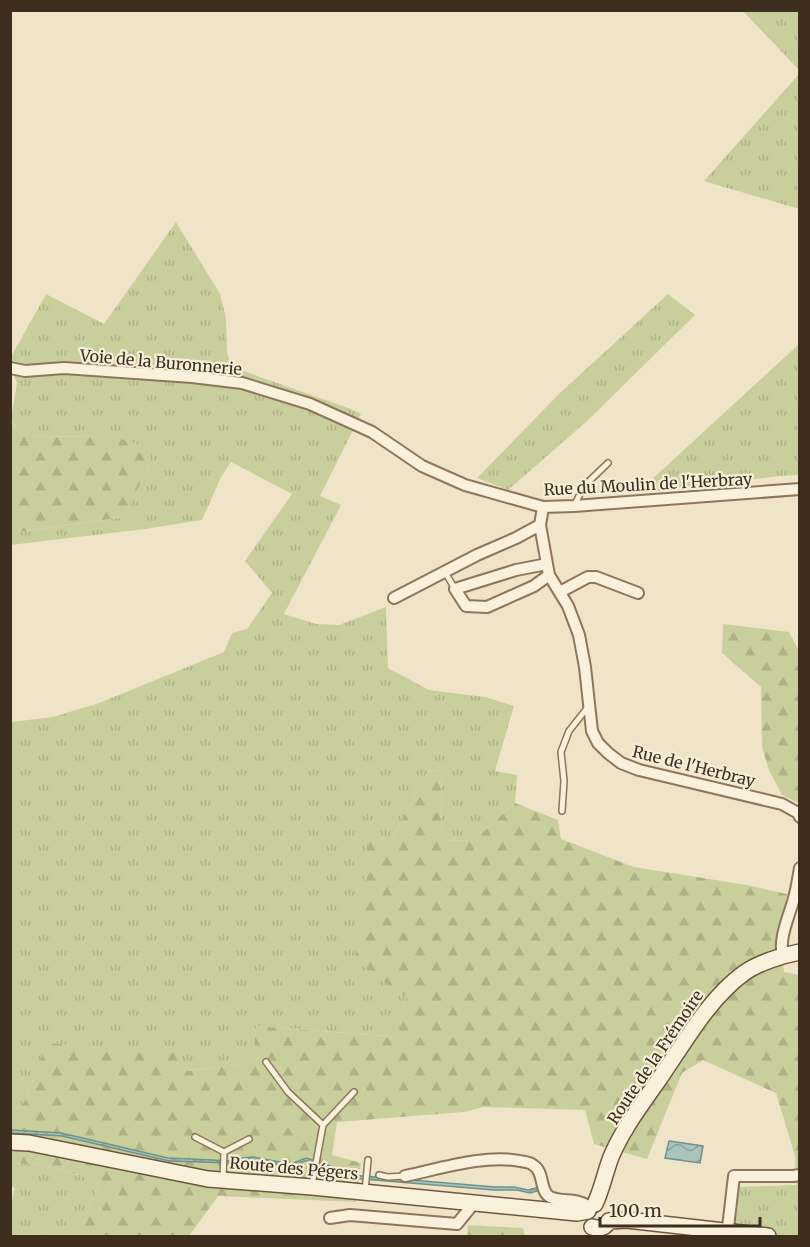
<svg xmlns="http://www.w3.org/2000/svg" width="810" height="1247" font-family="Merriweather,serif">
  <style>
    .grass { fill: url(#grass-tufts) }
    .forest { fill: url(#forest-firs) }
    .water { fill: url(#water-waves); stroke: #6f938a; stroke-width: 1.5 }
    .lines { fill: none; stroke-linecap: round; stroke-linejoin: round }
    .lane-casing { stroke: #8d765c; stroke-width: 8 }
    .street-casing { stroke: #8d765c; stroke-width: 14 }
    .secondary-casing { stroke: #6f573f; stroke-width: 18 }
    .lane { stroke: #faf1dc; stroke-width: 5 }
    .street { stroke: #faf1dc; stroke-width: 10 }
    .secondary { stroke: #faf1dc; stroke-width: 15 }
    .labels { text-anchor: middle; dominant-baseline: central; stroke-width: 4.5; stroke-linejoin: round; paint-order: stroke }
    .street-label { font-size: 16px; fill: #3d2e20; stroke: #f7eed8 }
  </style>
  <defs>
    <pattern id="grass-tufts" width="24" height="20" patternUnits="userSpaceOnUse" patternTransform="scale(1.5)"><rect width="24" height="20" fill="#c9cf9b"/><path d="M3 7l-1-3M5 7V3M7 7l1-3M15 17l-1-3M17 17v-4M19 17l1-3" fill="none" stroke="#aeb285"/></pattern>
    <pattern id="forest-firs" width="22" height="20" patternUnits="userSpaceOnUse" patternTransform="scale(1.5)"><rect width="22" height="20" fill="#c9cf9b"/><path d="M5 1l3.5 6h-7zM16 11l3.5 6h-7z" fill="#aeb285"/></pattern>
    <pattern id="water-waves" width="16" height="10" patternUnits="userSpaceOnUse" patternTransform="scale(1.5)"><rect width="16" height="10" fill="#a9c4bc"/><path d="M0 5q4-4 8 0t8 0" fill="none" stroke="#8ba098"/></pattern>
  </defs>
  <rect width="100%" height="100%" fill="#f0e4c8"/>
  <path class="grass" d="M 743,11 L 799,11 L 799,70 Z
    M 799,74 L 799,209 L 704,181 Z
    M 176,222 L 220,294 L 226,318 L 227,352 L 230,362 L 238,369 L 348,408 L 361,414 L 320,496 L 341,505 L 284,614 L 316,624 L 339,625 L 386,607 L 388,668 L 429,690 L 485,697 L 514,706 L 495,771 L 517,775 L 515,803 L 474,840 L 441,841 L 442,770 L 428,772 L 390,842 L 368,842 L 407,997 L 398,1037 L 256,1026 L 254,1063 L 187,1071 L 46,1044 L 26,1099 L 19,1109 L 11,1106 L 11,722 L 53,717 L 99,703 L 224,652 L 232,633 L 247,629 L 272,593 L 245,561 L 292,494 L 231,462 L 221,477 L 202,520 L 145,529 L 11,545 L 11,533 L 124,517 L 150,464 L 150,449 L 113,436 L 21,437 L 11,419 L 17,383 L 11,367 L 11,357 L 46,294 L 104,324 Z
    M 668,294 L 695,315 L 586,422 L 508,490 L 477,478 L 559,394 Z
    M 799,344 L 799,475 L 780,476 L 637,493 Z
    M 795,1156 L 799,1156 L 799,1236 L 731,1236 L 738,1187 L 796,1185 Z
    M 11,1163 L 44,1165 L 100,1181 L 77,1236 L 10,1236 L 11,1204 L 15,1188 L 11,1186 Z"/>
  <path class="forest" d="M 10,419 L 22,437 L 113,436 L 151,449 L 150,464 L 124,517 L 11,533 L 10,486 L 12,478 L 10,471 Z
    M 723,624 L 789,632 L 799,651 L 799,803 L 782,795 L 769,770 L 762,747 L 761,687 L 722,653 Z
    M 442,770 L 441,841 L 474,840 L 515,803 L 558,820 L 561,839 L 634,867 L 747,885 L 787,894 L 780,933 L 784,972 L 799,975 L 799,1156 L 795,1156 L 776,1093 L 703,1060 L 682,1073 L 647,1159 L 594,1144 L 585,1110 L 483,1107 L 465,1112 L 337,1122 L 332,1155 L 361,1163 L 356,1202 L 218,1196 L 189,1236 L 77,1236 L 100,1181 L 44,1165 L 11,1163 L 10,1106 L 19,1109 L 26,1099 L 46,1043 L 174,1051 L 188,1071 L 253,1063 L 256,1026 L 397,1037 L 407,997 L 355,961 L 368,842 L 390,842 L 428,772 Z
    M 468,1225 L 523,1228 L 525,1236 L 467,1236 Z"/>
  <path class="water" d="M 11,1130 L 61,1133 L 168,1158 L 234,1161 L 243,1158 L 253,1157 L 291,1164 L 306,1158 L 330,1166 L 351,1175 L 495,1187 L 514,1187 L 528,1190 L 539,1187 L 541,1190 L 530,1193 L 517,1190 L 494,1190 L 351,1178 L 308,1161 L 304,1161 L 295,1166 L 289,1167 L 250,1159 L 234,1163 L 169,1161 L 62,1136 L 11,1133 Z
    M 669,1141 L 703,1146 L 700,1163 L 665,1158 Z"/>
  <g class="lines">
    <defs>
      <path id="lane" d="M 574,506 L 584,486 L 608,463
        M 445,572 L 455,589
        M 562,811 L 564,781 L 561,752 L 569,731 L 588,707
        M 266,1062 L 288,1092 L 323,1125
        M 195,1137 L 224,1152
        M 379,1175 L 388,1177 L 405,1176
        M 223,1179 L 224,1152 L 249,1139
        M 312,1185 L 323,1125 L 354,1092
        M 365,1191 L 368,1160"/>
      <path id="street" d="M 10,368 L 25,371 L 64,368 L 192,377 L 242,383 L 310,404 L 372,432 L 422,466 L 465,485 L 543,507 L 574,506 L 800,489
        M 543,507 L 540,525 L 549,575 L 568,606 L 579,635 L 585,667 L 592,731 L 598,743 L 608,753 L 621,763 L 639,770 L 782,804 L 798,813 L 800,817
        M 547,564 L 516,570 L 455,589 L 466,606 L 487,607 L 534,586 L 549,575
        M 560,592 L 588,577 L 596,577 L 638,593
        M 394,598 L 477,555 L 516,538 L 540,525
        M 783,955 C 778,939 790,914 794,898 C 797,888 798,878 800,868
        M 405,1176 C 439,1169 485,1154 520,1161 C 524,1162 530,1162 533,1165 C 545,1172 539,1191 550,1197 C 562,1203 579,1197 590,1208
        M 330,1218 L 350,1215 L 457,1224 L 474,1203
        M 727,1236 L 734,1176 L 793,1176 L 800,1175"/>
      <path id="secondary" d="M 10,1142 L 29,1143 L 208,1179 L 312,1187 L 577,1213 L 588,1211
        M 595,1204 C 602,1189 605,1173 611,1157 C 624,1126 646,1099 664,1072 C 688,1037 710,998 744,973 C 758,963 783,955 800,952
        M 592,1227 C 599,1229 605,1228 609,1221 L 627,1220 L 768,1236"/>
    </defs>
    <use href="#lane" class="lane-casing"/>
    <use href="#street" class="street-casing"/>
    <use href="#secondary" class="secondary-casing"/>
    <use href="#lane" class="lane"/>
    <use href="#street" class="street"/>
    <use href="#secondary" class="secondary"/>
  </g>
  <g class="labels">
    <g class="street-label">
      <text transform="translate(161 362) rotate(5)">Voie de la Buronnerie</text>
      <text transform="translate(648 484) rotate(-3)">Rue du Moulin de l'Herbray</text>
      <text transform="translate(694 766) rotate(14)">Rue de l'Herbray</text>
      <text transform="translate(655 1057) rotate(-56)">Route de la Frémoire</text>
      <text transform="translate(294 1168) rotate(5)">Route des Pégers</text>
    </g>
  </g>
  <rect width="810" height="1247" fill="none" stroke="#3d2e20" stroke-width="24"/>
  <path d="M600 1217v9h160v-9" fill="none" stroke="#3d2e20" stroke-width="3"/>
  <text x="609" y="1217" font-size="18" fill="#3d2e20" stroke="#f7eed8" stroke-width="4.5" paint-order="stroke">100 m</text>
</svg>
